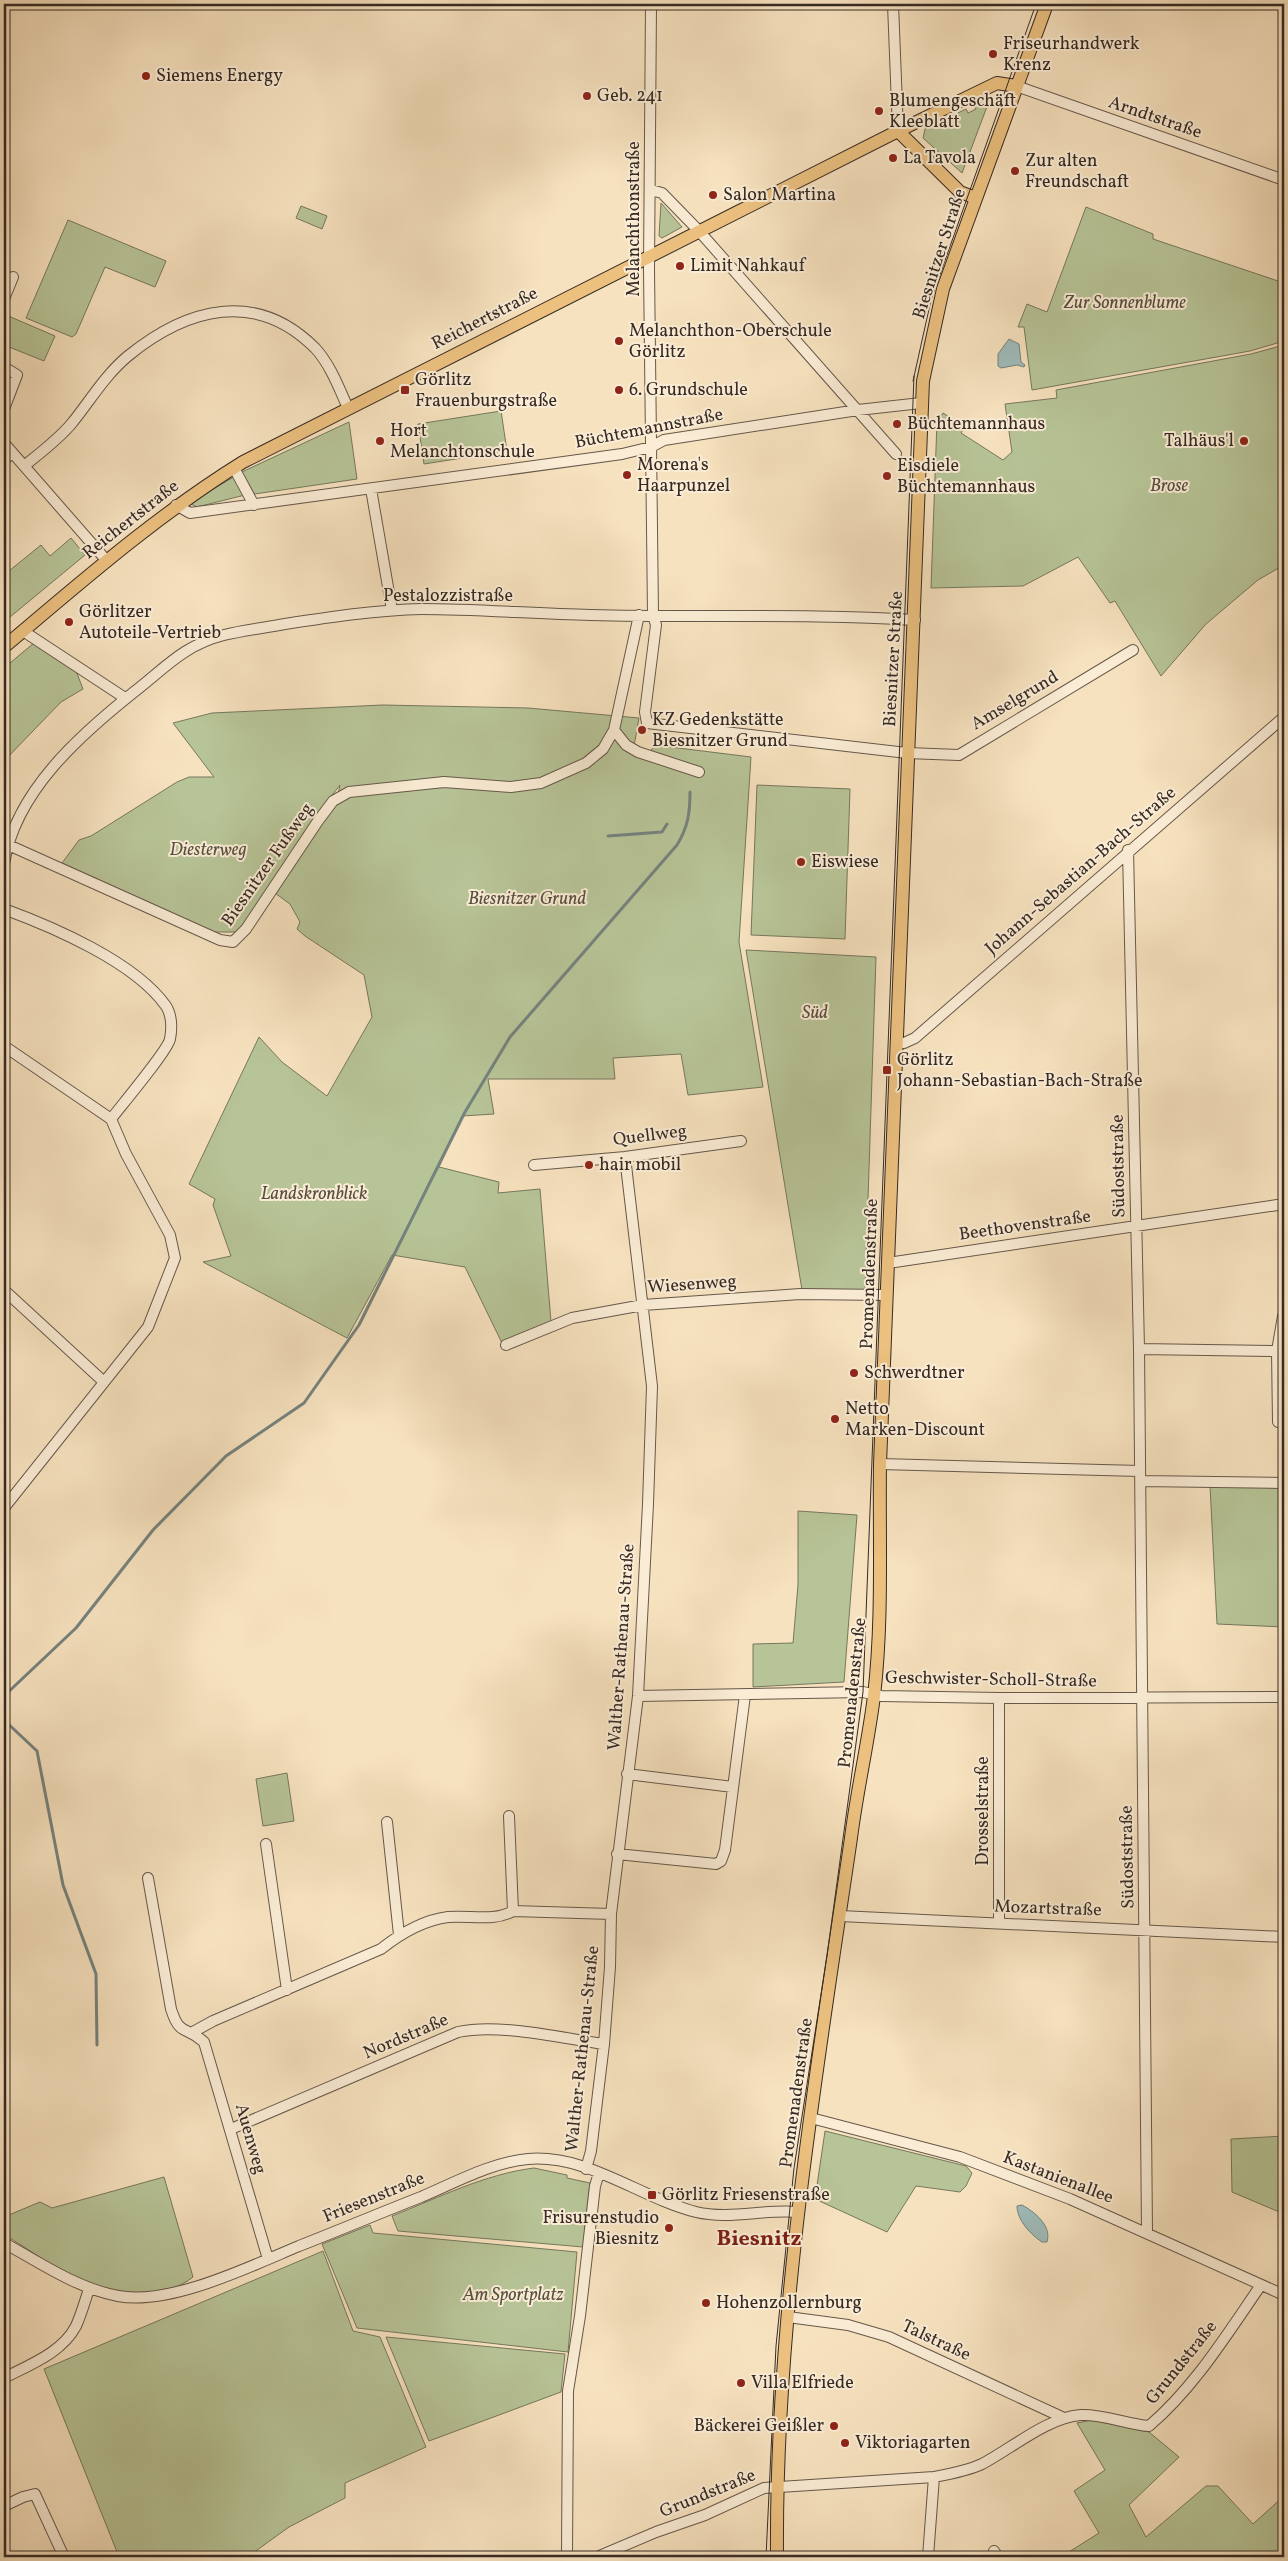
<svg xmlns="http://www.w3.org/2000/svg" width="1288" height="2561" font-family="Vollkorn,serif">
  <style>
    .green { fill: #b7c497; stroke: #76775e }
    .water { fill: #9fbcba; stroke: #75827e }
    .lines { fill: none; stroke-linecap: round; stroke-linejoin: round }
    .stream { stroke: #75827e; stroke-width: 3 }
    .minor-casing { stroke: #66584b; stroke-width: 12 }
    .major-casing { stroke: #362a24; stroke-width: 14 }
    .minor { stroke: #faecd5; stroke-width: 10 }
    .major { stroke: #ecc180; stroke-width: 12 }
    .tram { stroke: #362a24; stroke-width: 1 }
    .poi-dot { fill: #8f2418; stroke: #faecd5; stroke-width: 2 }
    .labels { text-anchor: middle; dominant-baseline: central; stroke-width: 4; stroke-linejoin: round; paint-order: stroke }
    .poi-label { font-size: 18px; fill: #362a24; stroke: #faecd5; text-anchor: start }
    .street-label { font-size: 18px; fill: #362a24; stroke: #faecd5 }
    .park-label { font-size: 18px; font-style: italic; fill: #565041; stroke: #faecd5 }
    .district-label { font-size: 22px; font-weight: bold; fill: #7a1f14; stroke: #faecd5 }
  </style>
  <rect width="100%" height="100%" fill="#f7e2bf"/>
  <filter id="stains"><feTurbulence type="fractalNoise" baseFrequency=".004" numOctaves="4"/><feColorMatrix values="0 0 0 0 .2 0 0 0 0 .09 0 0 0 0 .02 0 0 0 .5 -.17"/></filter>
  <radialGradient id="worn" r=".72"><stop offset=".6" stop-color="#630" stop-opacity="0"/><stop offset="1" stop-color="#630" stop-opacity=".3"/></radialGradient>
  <path class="green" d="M 991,96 L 962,173 L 923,138 L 925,129 L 966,109 L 968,113 L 976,109 L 974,104 Z
    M 661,203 L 682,227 L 662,238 L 659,236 Z
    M 301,206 L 327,216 L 322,229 L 296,218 Z
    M 1086,207 L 1153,234 L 1153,239 L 1284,283 L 1284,341 L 1250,351 L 1032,390 L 1024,327 L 1018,327 L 1027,304 L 1047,312 Z
    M 68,220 L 166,261 L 155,287 L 105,267 L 76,334 L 72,337 L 26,318 Z
    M 6,315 L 55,336 L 44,361 L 4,345 L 4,321 Z
    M 1284,345 L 1284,565 L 1258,580 L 1206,624 L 1161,676 L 1115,601 L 1110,603 L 1078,557 L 1023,586 L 931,588 L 937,421 L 943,413 L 965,427 L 961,433 L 1003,460 L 1012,452 L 1005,404 L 1057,398 L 1056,390 L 1251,354 Z
    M 501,411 L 507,451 L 424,464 L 418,424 Z
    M 349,422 L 357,479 L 241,496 L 197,507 L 189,503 L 244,471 Z
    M 71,538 L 85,555 L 4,622 L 4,575 L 41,545 L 50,556 Z
    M 34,643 L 76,671 L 83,689 L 61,702 L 4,761 L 4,668 Z
    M 383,705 L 528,708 L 639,718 L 633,752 L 648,757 L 654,745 L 751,757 L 739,942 L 763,1087 L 688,1095 L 681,1054 L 613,1058 L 615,1079 L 488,1079 L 494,1114 L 462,1116 L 439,1167 L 499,1182 L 498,1193 L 540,1189 L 551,1322 L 502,1343 L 465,1267 L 392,1255 L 347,1338 L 203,1262 L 231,1256 L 213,1205 L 215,1199 L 189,1184 L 259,1037 L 282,1062 L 327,1096 L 372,1017 L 364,975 L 305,936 L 297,929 L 300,922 L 290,904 L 275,893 L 336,803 L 340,785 L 319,812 L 248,923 L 236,932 L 214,932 L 62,863 L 79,840 L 91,836 L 177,782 L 189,777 L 214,777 L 173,723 L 212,713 Z
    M 757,785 L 850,789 L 845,939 L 751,935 Z
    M 746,950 L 876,957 L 865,1290 L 802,1290 Z
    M 1284,1485 L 1284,1627 L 1217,1624 L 1210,1486 Z
    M 798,1511 L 857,1515 L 844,1682 L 753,1687 L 753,1644 L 793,1643 L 798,1585 Z
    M 287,1773 L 294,1821 L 263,1826 L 256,1779 Z
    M 825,2131 L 966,2166 L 972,2173 L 966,2186 L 960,2192 L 916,2186 L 887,2232 L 815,2199 Z
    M 1284,2136 L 1284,2214 L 1232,2192 L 1231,2139 Z
    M 534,2168 L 567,2175 L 567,2178 L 590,2183 L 583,2247 L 398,2231 L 392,2216 C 438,2198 485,2174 534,2168 Z
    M 164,2177 L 193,2277 C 163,2301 117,2294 83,2281 C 57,2272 29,2248 4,2235 L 4,2217 L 40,2202 L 52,2208 Z
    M 370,2225 L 373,2233 L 577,2252 L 568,2352 L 357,2328 L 322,2244 Z
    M 323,2251 L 353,2331 L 380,2337 L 426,2447 L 345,2483 L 345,2498 L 289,2527 L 253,2553 L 255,2557 L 119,2557 L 44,2369 Z
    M 386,2337 L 565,2354 L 561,2392 L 429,2441 Z
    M 1092,2420 L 1149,2432 L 1179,2457 L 1129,2505 L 1146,2537 L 1206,2486 L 1218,2486 L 1253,2524 L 1284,2496 L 1284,2557 L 1061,2557 L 1099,2533 L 1074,2491 L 1105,2470 L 1077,2423 Z"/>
  <path class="water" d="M 1009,339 L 1019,344 L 1021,362 L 1025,365 L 1024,367 L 1017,365 L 1001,368 L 998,366 L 998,354 Z
    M 1022,2205 C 1035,2212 1052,2226 1047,2242 L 1042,2242 C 1031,2235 1017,2220 1017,2206 Z"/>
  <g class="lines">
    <path class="stream" d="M 608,836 L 662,832 L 667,824
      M 4,1696 L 76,1628 L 153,1530 L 226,1456 L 304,1403 L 359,1325 L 465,1112 L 510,1037 L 677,845 C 688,827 690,813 690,792
      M 4,1720 L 37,1751 L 63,1885 L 96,1974 L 97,2045"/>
    <defs>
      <path id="minor" d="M 651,4 L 649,269 L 653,615 L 656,625 L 645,712 L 647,723 L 907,753 L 959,755 L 1133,650
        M 893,4 L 898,131
        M 1016,86 L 1284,180
        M 651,190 L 662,193 L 699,231 L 896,454
        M 4,299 L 13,277
        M 4,367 L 17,375 L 4,409
        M 4,443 L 107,561
        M 4,460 L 12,453
        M 24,466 C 40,453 59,439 72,423 C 90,401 105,375 128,356 C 187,308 256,289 315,348 C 330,364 339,388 348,408
        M 234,468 L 254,505
        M 371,489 L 392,610
        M 176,505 L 190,513 L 622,454 L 651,447 L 664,440 L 858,410 L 921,403
        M 23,631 L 125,698
        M 614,730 L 626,745 L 638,752 L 699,772
        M 4,843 L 220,940 L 233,942 L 246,929 L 318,821 L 333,801 L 349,792 L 444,782 L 511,787 L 541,783 L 586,763 L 603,749 L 614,730 L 639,615
        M 1128,850 L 1139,1349 L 1147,2232
        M 4,864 C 15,792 80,735 134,692 C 165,668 184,645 224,635 C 244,630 264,628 285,624 C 330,617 376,610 422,609 C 478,609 535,614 591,615 C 699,618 807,613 915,620
        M 4,909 C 53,927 135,962 166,1006 C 172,1015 172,1029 170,1039 C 168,1050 121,1106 111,1119
        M 897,1043 L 904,1043 L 915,1038 L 1284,717
        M 4,1046 L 111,1119
        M 534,1165 L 625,1157 L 741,1141
        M 888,1263 L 1284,1204
        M 4,1290 L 104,1382
        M 506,1345 L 572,1318 L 643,1305 L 800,1294 L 887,1295
        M 1139,1349 L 1277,1351 L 1278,1422
        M 1277,1351 L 1283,1316
        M 880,1464 L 1140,1471
        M 1141,1481 L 1283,1483
        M 4,1508 L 148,1327 L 175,1258 L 170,1235 L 126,1154 L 111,1119
        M 638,1696 L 863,1692 L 881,1696 L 999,1698 L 1284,1697
        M 627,1774 L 733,1787
        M 509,1816 L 513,1911
        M 387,1822 L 399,1935
        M 266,1844 L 287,1990
        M 617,1854 L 716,1864 L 721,1861 L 725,1850 L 745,1695
        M 148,1878 L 171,2009 C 180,2037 185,2025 204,2042 L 268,2259
        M 513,1911 L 611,1914
        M 840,1916 L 1284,1937
        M 999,1923 L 999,1698
        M 193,2032 L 213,2021 L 381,1949 C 400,1934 424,1920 448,1917 C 470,1915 494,1922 513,1911
        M 811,2118 L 960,2157 L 1070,2199 L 1284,2295
        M 231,2129 L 458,2032 C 499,2023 561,2038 604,2044
        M 586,2169 L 591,2151 L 604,2044 L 610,1967 L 611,1914 L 638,1696 L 648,1504 L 652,1386 L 625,1157
        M 4,2243 C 41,2263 76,2288 118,2296 C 170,2306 251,2266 299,2246 C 340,2230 380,2213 421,2197 C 454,2183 492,2162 528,2159 C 588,2154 640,2198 696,2212 C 729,2220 764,2209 797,2212
        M 788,2317 L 848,2325 L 889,2337 L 1064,2418
        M 4,2378 C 29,2365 62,2353 76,2326 C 81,2315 85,2301 89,2289
        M 4,2506 L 23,2497 L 35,2494 L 64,2557
        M 994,2551 L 998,2557
        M 567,2557 L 568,2391 L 580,2316 L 595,2186 L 599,2173
        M 597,2557 L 656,2532 L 705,2515 L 764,2488 L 934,2477 C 950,2474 967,2471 982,2464 C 1011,2449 1048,2417 1081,2415 C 1103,2414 1126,2424 1149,2426 C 1194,2388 1227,2334 1261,2285
        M 928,2557 L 934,2477"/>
      <path id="major" d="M 898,131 L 960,192 L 976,198
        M 4,647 C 81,582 156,516 243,462 L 898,131 L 997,83 L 1016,86
        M 777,2557 C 775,2316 816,2076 851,1838 C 857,1790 868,1744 874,1696 C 883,1619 879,1541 880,1464 L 923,381 L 943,289 L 1047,4"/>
    </defs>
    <use href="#minor" class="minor-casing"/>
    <use href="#major" class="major-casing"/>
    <use href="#minor" class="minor"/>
    <use href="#major" class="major"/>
    <path class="tram" d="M 913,381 L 931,300 L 1036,4
      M 766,2557 L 776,2346 L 794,2168 L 827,1956 L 863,1692 L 914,376"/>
  </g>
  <g class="poi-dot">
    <circle cx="993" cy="54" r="5"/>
    <circle cx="146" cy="76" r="5"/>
    <circle cx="587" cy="96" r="5"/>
    <circle cx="879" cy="111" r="5"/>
    <circle cx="893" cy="158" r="5"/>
    <circle cx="1015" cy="171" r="5"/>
    <circle cx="713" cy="195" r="5"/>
    <circle cx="680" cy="266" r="5"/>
    <circle cx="619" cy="341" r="5"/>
    <rect x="400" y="385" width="10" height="10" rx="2.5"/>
    <circle cx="619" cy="390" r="5"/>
    <circle cx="897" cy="424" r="5"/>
    <circle cx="380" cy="441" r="5"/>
    <circle cx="1244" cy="441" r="5"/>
    <circle cx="627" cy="475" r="5"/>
    <circle cx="887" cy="476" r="5"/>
    <circle cx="69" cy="622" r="5"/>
    <circle cx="642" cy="730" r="5"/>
    <circle cx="801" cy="862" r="5"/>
    <rect x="882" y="1065" width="10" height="10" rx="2.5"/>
    <circle cx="589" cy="1165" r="5"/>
    <circle cx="854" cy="1373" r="5"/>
    <circle cx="835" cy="1419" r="5"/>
    <rect x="647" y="2190" width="10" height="10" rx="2.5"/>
    <circle cx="669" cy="2228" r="5"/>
    <circle cx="706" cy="2303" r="5"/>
    <circle cx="741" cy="2383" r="5"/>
    <circle cx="834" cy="2426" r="5"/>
    <circle cx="845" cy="2443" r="5"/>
  </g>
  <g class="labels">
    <g class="poi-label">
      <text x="1003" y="44">Friseurhandwerk<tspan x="1003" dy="21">Krenz</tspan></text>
      <text x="156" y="76">Siemens Energy</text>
      <text x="597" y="96">Geb. 241</text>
      <text x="889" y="101">Blumengeschäft<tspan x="889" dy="21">Kleeblatt</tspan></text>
      <text x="903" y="158">La Tavola</text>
      <text x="1025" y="161">Zur alten<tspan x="1025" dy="21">Freundschaft</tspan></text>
      <text x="723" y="195">Salon Martina</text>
      <text x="690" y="266">Limit Nahkauf</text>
      <text x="629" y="331">Melanchthon-Oberschule<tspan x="629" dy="21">Görlitz</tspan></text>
      <text x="415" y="380">Görlitz<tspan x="415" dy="21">Frauenburgstraße</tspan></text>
      <text x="629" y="390">6. Grundschule</text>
      <text x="907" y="424">Büchtemannhaus</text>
      <text x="390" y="431">Hort<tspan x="390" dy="21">Melanchtonschule</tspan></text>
      <text x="1234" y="441" text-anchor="end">Talhäus'l</text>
      <text x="637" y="465">Morena's<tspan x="637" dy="21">Haarpunzel</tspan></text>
      <text x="897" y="466">Eisdiele<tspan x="897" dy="21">Büchtemannhaus</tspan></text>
      <text x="79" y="612">Görlitzer<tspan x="79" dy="21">Autoteile-Vertrieb</tspan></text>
      <text x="652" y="720">KZ Gedenkstätte<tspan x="652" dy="21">Biesnitzer Grund</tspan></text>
      <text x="811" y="862">Eiswiese</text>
      <text x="897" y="1060">Görlitz<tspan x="897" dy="21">Johann-Sebastian-Bach-Straße</tspan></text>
      <text x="599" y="1165">hair mobil</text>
      <text x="864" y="1373">Schwerdtner</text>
      <text x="845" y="1409">Netto<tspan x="845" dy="21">Marken-Discount</tspan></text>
      <text x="662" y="2195">Görlitz Friesenstraße</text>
      <text x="659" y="2218" text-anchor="end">Frisurenstudio<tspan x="659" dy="21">Biesnitz</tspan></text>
      <text x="716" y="2303">Hohenzollernburg</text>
      <text x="751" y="2383">Villa Elfriede</text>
      <text x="824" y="2426" text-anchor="end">Bäckerei Geißler</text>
      <text x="855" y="2443">Viktoriagarten</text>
    </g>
    <g class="street-label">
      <text transform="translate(1155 118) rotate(19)">Arndtstraße</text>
      <text transform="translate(634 219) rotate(-90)">Melanchthonstraße</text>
      <text transform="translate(940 254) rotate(-72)">Biesnitzer Straße</text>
      <text transform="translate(485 319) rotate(-27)">Reichertstraße</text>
      <text transform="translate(649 429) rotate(-11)">Büchtemannstraße</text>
      <text transform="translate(131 520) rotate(-38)">Reichertstraße</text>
      <text x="448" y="596">Pestalozzistraße</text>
      <text transform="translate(894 659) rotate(-87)">Biesnitzer Straße</text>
      <text transform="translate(1015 701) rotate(-31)">Amselgrund</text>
      <text transform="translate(268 865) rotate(-55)">Biesnitzer Fußweg</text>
      <text transform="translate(1081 871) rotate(-41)">Johann-Sebastian-Bach-Straße</text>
      <text transform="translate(650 1136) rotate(-7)">Quellweg</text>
      <text transform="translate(1119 1166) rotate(-91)">Südoststraße</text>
      <text transform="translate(1025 1226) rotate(-8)">Beethovenstraße</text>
      <text transform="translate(870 1274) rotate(-88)">Promenadenstraße</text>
      <text transform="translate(692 1285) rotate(-4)">Wiesenweg</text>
      <text transform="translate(622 1647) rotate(-86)">Walther-Rathenau-Straße</text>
      <text transform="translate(991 1680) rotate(1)">Geschwister-Scholl-Straße</text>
      <text transform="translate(853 1693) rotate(-84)">Promenadenstraße</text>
      <text transform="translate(983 1811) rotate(-90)">Drosselstraße</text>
      <text transform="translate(1128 1857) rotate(-91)">Südoststraße</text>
      <text transform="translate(1048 1909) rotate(2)">Mozartstraße</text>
      <text transform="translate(406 2037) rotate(-23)">Nordstraße</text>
      <text transform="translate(583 2049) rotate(-84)">Walther-Rathenau-Straße</text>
      <text transform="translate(797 2093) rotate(-82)">Promenadenstraße</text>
      <text transform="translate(250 2139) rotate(74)">Auenweg</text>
      <text transform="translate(1058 2178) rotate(21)">Kastanienallee</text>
      <text transform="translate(374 2198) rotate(-22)">Friesenstraße</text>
      <text transform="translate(936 2341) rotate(25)">Talstraße</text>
      <text transform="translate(1182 2363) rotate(-51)">Grundstraße</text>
      <text transform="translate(708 2494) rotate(-22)">Grundstraße</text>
    </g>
    <g class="park-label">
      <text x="1125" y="303">Zur Sonnenblume</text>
      <text x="1169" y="486">Brose</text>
      <text x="208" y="850">Diesterweg</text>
      <text x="527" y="899">Biesnitzer Grund</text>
      <text x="815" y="1013">Süd</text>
      <text x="314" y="1194">Landskronblick</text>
      <text x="513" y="2295">Am Sportplatz</text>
    </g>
    <g class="district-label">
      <text x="759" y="2239">Biesnitz</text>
    </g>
  </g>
  <rect width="1288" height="2561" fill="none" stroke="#f7e2bf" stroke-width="20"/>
  <rect x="5" y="5" width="1278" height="2551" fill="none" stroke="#362a24" stroke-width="2.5"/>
  <rect x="10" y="10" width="1268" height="2541" fill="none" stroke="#362a24"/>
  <rect width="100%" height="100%" filter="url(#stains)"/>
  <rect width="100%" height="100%" fill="url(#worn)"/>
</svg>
